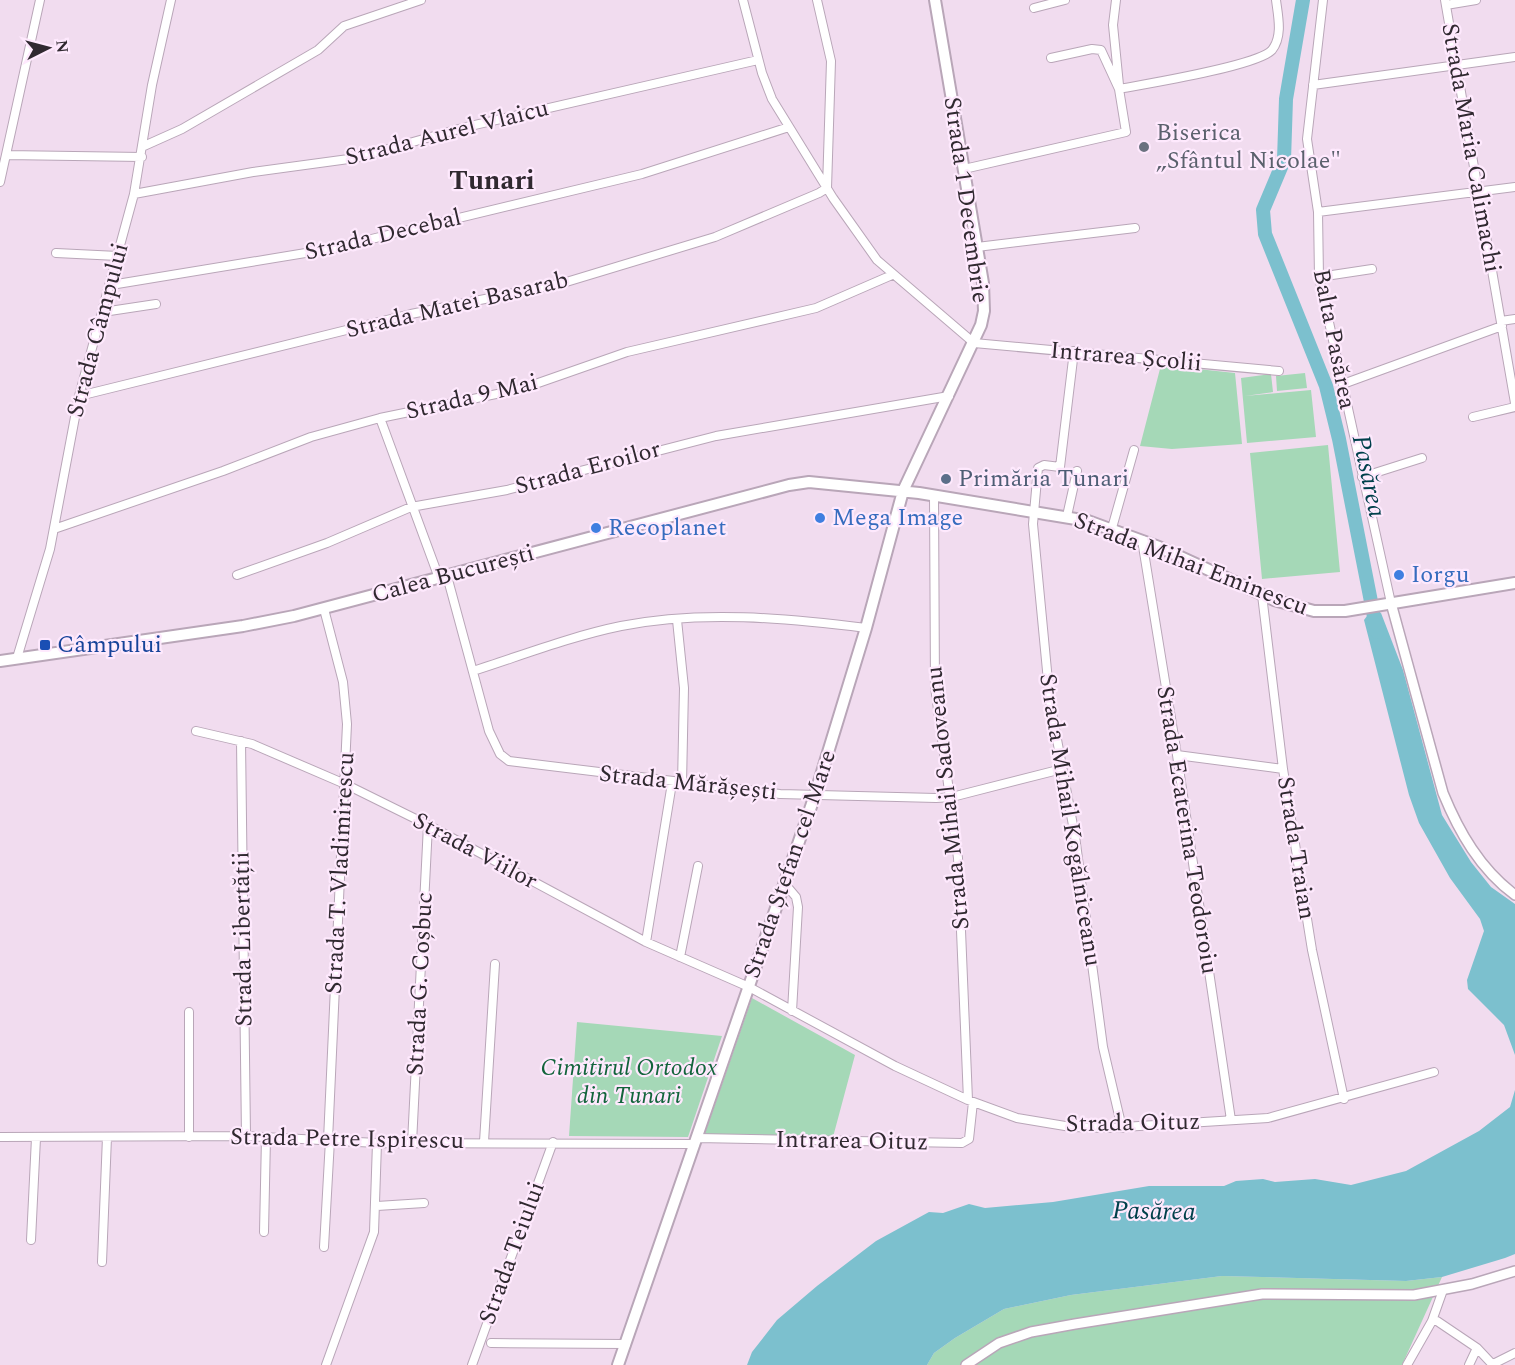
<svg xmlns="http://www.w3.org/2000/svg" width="1515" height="1365" font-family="Spectral,serif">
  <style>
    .green { fill: #a5d8b7 }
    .water { fill: #7cc0ce }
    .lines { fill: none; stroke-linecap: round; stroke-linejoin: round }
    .river { stroke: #7cc0ce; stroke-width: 14 }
    .minor-casing { stroke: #b9a6b8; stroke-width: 10 }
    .tertiary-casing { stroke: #b9a6b8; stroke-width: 12 }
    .secondary-casing { stroke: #b9a6b8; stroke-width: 14 }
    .minor { stroke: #fff; stroke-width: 8 }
    .tertiary { stroke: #fff; stroke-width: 9 }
    .secondary { stroke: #fff; stroke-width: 10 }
    .worship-dot { fill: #6b7280; stroke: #fee9fd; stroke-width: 2 }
    .service-dot { fill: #5c6f8a; stroke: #fee9fd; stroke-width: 2 }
    .shop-dot { fill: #3f7fe0; stroke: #fee9fd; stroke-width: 2 }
    .transit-dot { fill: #1a4fb4; stroke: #fee9fd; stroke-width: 2 }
    .labels { text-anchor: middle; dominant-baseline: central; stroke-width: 4.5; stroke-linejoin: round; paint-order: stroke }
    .street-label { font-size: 24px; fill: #302930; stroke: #fee9fd }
    .worship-label { font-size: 24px; fill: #5b616d; stroke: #fee9fd; text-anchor: start }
    .service-label { font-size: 24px; fill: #4e5e75; stroke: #fee9fd; text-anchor: start }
    .shop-label { font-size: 24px; fill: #366cbe; stroke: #fee9fd; text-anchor: start }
    .transit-label { font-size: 24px; fill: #164399; stroke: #fee9fd; text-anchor: start }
    .park-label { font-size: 24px; font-style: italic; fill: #12643b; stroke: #fee9fd }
    .water-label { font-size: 26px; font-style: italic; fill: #00404b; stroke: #fee9fd }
    .quarter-label { font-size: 27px; font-weight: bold; fill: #302930; stroke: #fee9fd }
  </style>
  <rect width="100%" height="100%" fill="#f1dcef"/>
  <path class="green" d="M 1161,365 L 1235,373 L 1242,444 L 1172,449 L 1140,446 Z
    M 1305,373 L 1307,388 L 1277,391 L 1276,376 Z
    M 1271,374 L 1273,392 L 1245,396 L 1311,390 L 1316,437 L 1247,443 L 1241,378 Z
    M 1328,445 L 1340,572 L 1262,579 L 1250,453 Z
    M 752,998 L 855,1055 L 833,1137 L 704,1136 Z
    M 577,1022 L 722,1036 L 688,1137 L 569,1136 Z
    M 1222,1276 L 1406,1281 L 1442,1277 L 1402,1365 L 927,1365 L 934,1353 L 955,1338 L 1004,1309 L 1071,1295 Z"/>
  <path class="water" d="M 1381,613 L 1403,670 L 1442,815 L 1471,862 L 1491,887 L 1515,904 L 1515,1055 L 1504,1025 L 1468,989 L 1467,980 L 1484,931 L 1480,919 L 1450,878 L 1419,823 L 1409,795 L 1364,620 L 1367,616 Z
    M 1515,1090 L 1515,1254 L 1505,1258 L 1442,1277 L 1406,1281 L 1222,1276 L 1071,1295 L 1004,1309 L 955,1338 L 934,1353 L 927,1365 L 747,1365 L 752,1352 L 777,1320 L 817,1286 L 876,1241 L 929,1212 L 943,1213 L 969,1204 L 985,1208 L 1053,1202 L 1149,1186 L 1224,1186 L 1236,1181 L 1263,1179 L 1275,1182 L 1315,1179 L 1351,1185 L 1406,1171 L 1479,1131 L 1510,1107 Z"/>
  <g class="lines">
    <path class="river" d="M 1303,0 L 1286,99 L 1284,160 L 1263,210 L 1265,234 L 1326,386 L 1339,439 L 1377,632"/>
    <defs>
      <path id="minor" d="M 743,0 L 762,73 L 772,99 L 833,198 L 877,260 L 974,343 L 1279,371
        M 1116,0 L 1113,25 L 1119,85
        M 1323,0 L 1307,139 L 1318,212 L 1319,277 L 1391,603
        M 1445,0 L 1515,403
        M 1446,5 L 1476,0
        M 1034,8 L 1065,0
        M 1313,85 L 1515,57
        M 1119,89 C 1146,84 1257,66 1272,50 C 1283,36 1278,16 1276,0
        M 144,146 L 182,129 L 318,50 L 344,26 L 421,0
        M 6,155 L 142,157
        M 964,169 L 1126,132 L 1119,89 L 1101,50 L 1092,49 L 1051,58
        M 0,182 L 40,0
        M 134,194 L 253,172 L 356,158 L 466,127 L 758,60
        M 1318,212 L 1515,187
        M 977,247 L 1135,228
        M 56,253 L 118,256
        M 1319,277 L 1372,269
        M 111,285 L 330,249 L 642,174 L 789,127
        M 103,312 L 156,304
        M 1501,321 L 1515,319
        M 1074,351 L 1060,467 L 1044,465 L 1038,468 L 1033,524 L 1050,702 L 1075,836 L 1103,1047 L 1122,1128
        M 1343,384 L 1502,326
        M 79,396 L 411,314 L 563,283 L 715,237 L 819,193 L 827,188 L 831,61 L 817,0
        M 1473,417 L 1515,407
        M 380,418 L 439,578
        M 1362,477 L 1422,458
        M 934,496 L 935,687 L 958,858 L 968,1100
        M 1067,516 L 1077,471
        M 1112,528 L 1134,450
        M 54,529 L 223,471 L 311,437 L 380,418 L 521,389 L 627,352 L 816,308 L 892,275
        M 1142,540 L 1177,755 L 1231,1120
        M 237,575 L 327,543 L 411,507 L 507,490 L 716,436 L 949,396
        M 447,576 L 489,731 L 500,754 L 509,761 L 780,794 L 936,798 L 952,797 L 1062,769
        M 1262,595 L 1283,769 L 1312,950 L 1344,1099
        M 324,609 L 343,682 L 347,724 L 328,1140
        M 677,620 L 684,688 L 682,784
        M 17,658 L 50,549 L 79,396 L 134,194 L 152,85 L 171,0
        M 473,671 C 520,656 572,636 621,626 C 700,610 787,618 866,628
        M 196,731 L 252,744 L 345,784 L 428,825 L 646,942 L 749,987 L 895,1066 L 968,1100 L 1017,1118 L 1071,1127 L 1107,1128 L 1268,1118 L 1434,1072
        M 241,741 L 246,1136
        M 1177,755 L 1283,769
        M 785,884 L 796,897 L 798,907 L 792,1011
        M 646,942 L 672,783
        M 680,957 L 698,866
        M 189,1012 L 189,1137
        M 0,1137 L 246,1136 L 377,1143 L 695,1144
        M 697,1138 L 962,1143 L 969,1139 L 973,1102
        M 484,1142 L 495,964
        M 412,1143 L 428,825
        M 377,1206 L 424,1203
        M 264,1232 L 266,1137
        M 31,1240 L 36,1138
        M 324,1247 L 330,1140
        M 102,1262 L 107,1137
        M 1432,1321 L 1437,1321 L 1477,1348 L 1493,1365
        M 491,1343 L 626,1344
        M 1493,1364 L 1515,1353
        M 326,1365 L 374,1232 L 377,1143
        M 472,1365 L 553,1142
        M 1407,1365 L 1432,1321 L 1443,1290
        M 1469,1365 L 1477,1348"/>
      <path id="tertiary" d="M 1391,603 L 1443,793 C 1459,832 1480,869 1515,895
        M 966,1365 L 999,1343 L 1031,1332 L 1075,1324 L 1262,1294 L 1414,1295 L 1472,1284 L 1515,1271"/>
      <path id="secondary" d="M 0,661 L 243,626 L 294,616 L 789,485 L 809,482 L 919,493 L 1088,521 L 1159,547 L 1274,600 L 1314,611 L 1345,611 L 1515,583
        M 618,1365 L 815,795 L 866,628 L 903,491 L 981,325 L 984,311 L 983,283 L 935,0"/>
    </defs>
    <use href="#minor" class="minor-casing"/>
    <use href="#tertiary" class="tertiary-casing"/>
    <use href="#secondary" class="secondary-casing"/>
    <use href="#minor" class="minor"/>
    <use href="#tertiary" class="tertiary"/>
    <use href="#secondary" class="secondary"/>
  </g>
  <circle class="worship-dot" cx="1144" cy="147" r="6"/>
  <circle class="service-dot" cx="946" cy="479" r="6"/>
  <g class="shop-dot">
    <circle cx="820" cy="518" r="6"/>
    <circle cx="596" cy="528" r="6"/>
    <circle cx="1399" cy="575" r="6"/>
  </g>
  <rect class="transit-dot" x="39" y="639" width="12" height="12" rx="3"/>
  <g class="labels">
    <g class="street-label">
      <text transform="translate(447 133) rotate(-14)">Strada Aurel Vlaicu</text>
      <text transform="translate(1471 148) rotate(80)">Strada Maria Calimachi</text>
      <text transform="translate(966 200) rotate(82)">Strada 1 Decembrie</text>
      <text transform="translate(383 235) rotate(-13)">Strada Decebal</text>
      <text transform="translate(457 305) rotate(-13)">Strada Matei Basarab</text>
      <text transform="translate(98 330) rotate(-75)">Strada Câmpului</text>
      <text transform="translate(1334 339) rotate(79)">Balta Pasărea</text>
      <text transform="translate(1126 357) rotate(5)">Intrarea Școlii</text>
      <text transform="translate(472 397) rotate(-13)">Strada 9 Mai</text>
      <text transform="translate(588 468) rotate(-15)">Strada Eroilor</text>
      <text transform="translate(1191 564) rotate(21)">Strada Mihai Eminescu</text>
      <text transform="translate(453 574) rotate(-15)">Calea București</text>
      <text transform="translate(688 783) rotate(6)">Strada Mărășești</text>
      <text transform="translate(948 798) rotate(-96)">Strada Mihail Sadoveanu</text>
      <text transform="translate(1070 820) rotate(81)">Strada Mihail Kogălniceanu</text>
      <text transform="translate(1187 830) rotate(81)">Strada Ecaterina Teodoroiu</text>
      <text transform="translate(1296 848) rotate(81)">Strada Traian</text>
      <text transform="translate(475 851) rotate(28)">Strada Viilor</text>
      <text transform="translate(790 864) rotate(-71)">Strada Ștefan cel Mare</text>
      <text transform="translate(340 873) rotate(-87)">Strada T. Vladimirescu</text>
      <text transform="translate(243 939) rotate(-91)">Strada Libertății</text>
      <text transform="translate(420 984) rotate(-87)">Strada G. Coșbuc</text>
      <text transform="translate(1133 1123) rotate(-1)">Strada Oituz</text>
      <text transform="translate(347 1139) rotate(1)">Strada Petre Ispirescu</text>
      <text transform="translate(852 1141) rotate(1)">Intrarea Oituz</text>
      <text transform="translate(512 1253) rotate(-70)">Strada Teiului</text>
    </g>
    <g class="worship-label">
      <text x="1156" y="133">Biserica<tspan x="1156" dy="28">„Sfântul Nicolae"</tspan></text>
    </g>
    <g class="service-label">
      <text x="958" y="479">Primăria Tunari</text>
    </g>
    <g class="shop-label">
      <text x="832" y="518">Mega Image</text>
      <text x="608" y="528">Recoplanet</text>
      <text x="1411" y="575">Iorgu</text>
    </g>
    <g class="transit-label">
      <text x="57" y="645">Câmpului</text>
    </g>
    <g class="park-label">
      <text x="629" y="1068">Cimitirul Ortodox<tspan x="629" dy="28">din Tunari</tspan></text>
    </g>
    <g class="water-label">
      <text transform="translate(1369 476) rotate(78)">Pasărea</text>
      <text transform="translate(1154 1211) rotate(1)">Pasărea</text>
    </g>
    <g class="quarter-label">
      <text x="492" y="181">Tunari</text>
    </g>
  </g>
  <g transform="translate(48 48) rotate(84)" stroke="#fee9fd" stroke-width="4.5" paint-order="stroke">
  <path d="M0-4.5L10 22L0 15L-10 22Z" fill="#302930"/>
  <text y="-9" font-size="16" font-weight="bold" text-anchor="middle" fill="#302930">N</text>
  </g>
</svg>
